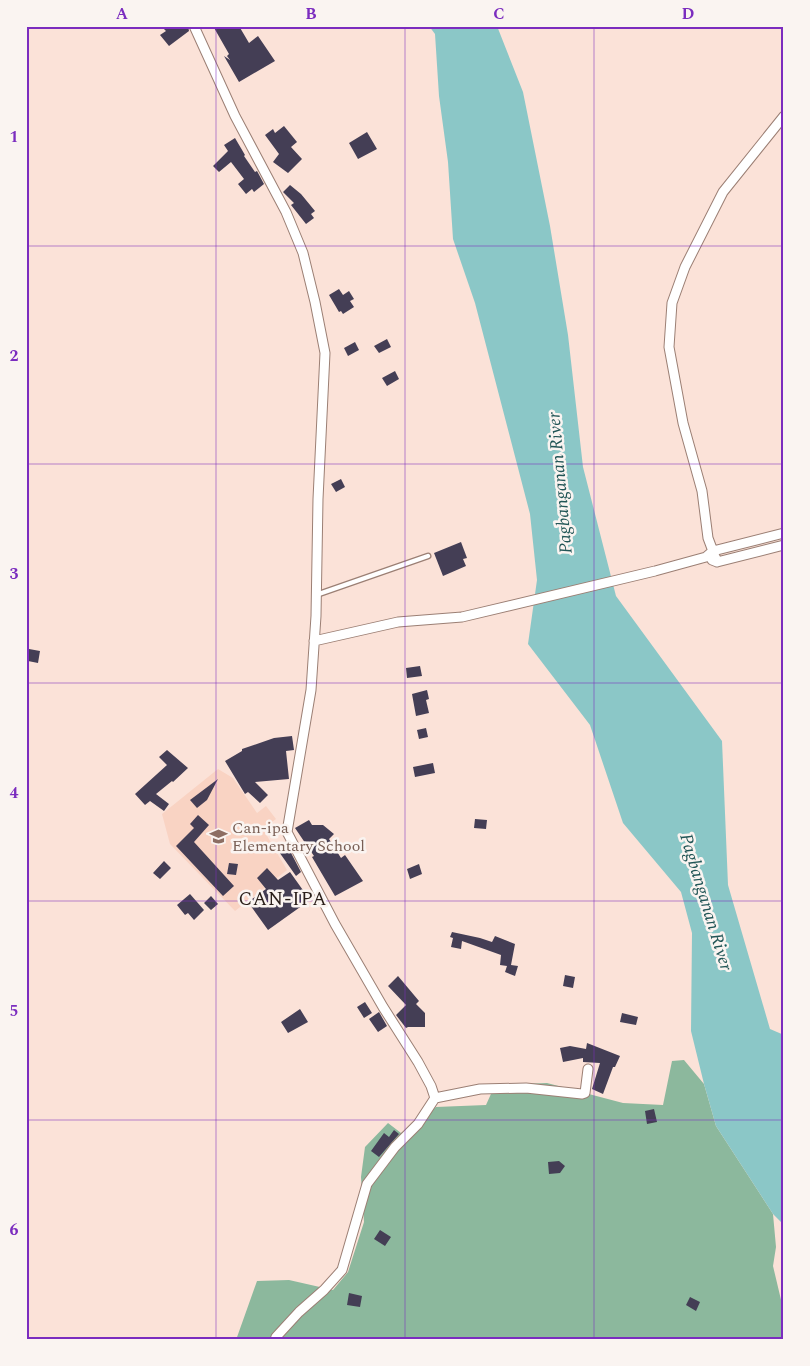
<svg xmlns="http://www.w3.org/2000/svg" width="810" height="1366" font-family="Spectral,serif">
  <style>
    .built { fill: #f9d3c3 }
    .forest { fill: #8cb89d }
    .water { fill: #8bc7c7 }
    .building { fill: #443e55 }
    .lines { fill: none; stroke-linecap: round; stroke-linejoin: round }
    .service-casing { stroke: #9b7f74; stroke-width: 7 }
    .minor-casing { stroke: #9b7f74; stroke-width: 11 }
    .service { stroke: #fff; stroke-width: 4.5 }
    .minor { stroke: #fff; stroke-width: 9 }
    .grid { fill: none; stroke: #7b2cbf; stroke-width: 1; stroke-opacity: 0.55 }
    .labels { text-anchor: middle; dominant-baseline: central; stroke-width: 5; stroke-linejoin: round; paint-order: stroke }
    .education-label { font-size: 16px; fill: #785e54; stroke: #faf4f1; text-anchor: start }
    .water-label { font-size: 18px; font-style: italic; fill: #215556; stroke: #faf4f1 }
    .quarter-label { font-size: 19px; letter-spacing: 1px; fill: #291e19; stroke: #faf4f1 }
    .neatline { fill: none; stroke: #7b2cbf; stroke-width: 2 }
    .grid-label { font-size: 16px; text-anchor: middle; font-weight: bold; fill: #7b2cbf }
  </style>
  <rect width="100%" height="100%" fill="#fbe2d8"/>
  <path class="built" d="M 218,769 L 233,778 L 257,813 L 266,806 L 276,819 L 263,829 L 287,870 L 235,911 L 170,844 L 162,814 Z"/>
  <path class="forest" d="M 684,1060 L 704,1084 L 716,1126 L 773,1214 L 776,1247 L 773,1266 L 782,1304 L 784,1306 L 784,1340 L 236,1340 L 257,1281 L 289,1280 L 333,1290 L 348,1272 L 364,1222 L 361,1177 L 365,1147 L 388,1123 L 401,1133 L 436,1107 L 486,1105 L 495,1085 L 547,1083 L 623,1103 L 663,1105 L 672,1061 Z"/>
  <path class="water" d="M 429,26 L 497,26 L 523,92 L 550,226 L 568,335 L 583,467 L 616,596 L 722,741 L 728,885 L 770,1029 L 784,1035 L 784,1225 L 773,1214 L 716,1126 L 704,1084 L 691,1031 L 692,933 L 681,892 L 623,823 L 590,725 L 528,644 L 537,580 L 530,514 L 475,303 L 453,239 L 448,162 L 439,96 L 435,34 Z"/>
  <path class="building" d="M 161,26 L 188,26 L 189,31 L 169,46 L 160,35 L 166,31 Z
    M 213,26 L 239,26 L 249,43 L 258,36 L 275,61 L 239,82 L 224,56 L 230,60 L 227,56 L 229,54 Z
    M 284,126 L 297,142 L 291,147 L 302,159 L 288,173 L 273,162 L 279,154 L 265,135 L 273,129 L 275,133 Z
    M 367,132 L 377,149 L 358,159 L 349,143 Z
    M 235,138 L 245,155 L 244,156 L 255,172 L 257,171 L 264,184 L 254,192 L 252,189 L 246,194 L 238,184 L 244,179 L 231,162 L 219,172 L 213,166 L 228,151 L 224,145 Z
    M 290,185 L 301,194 L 315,211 L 311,214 L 314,218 L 306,224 L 291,205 L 294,203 L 283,192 Z
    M 339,289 L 343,295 L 349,291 L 354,299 L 350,301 L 354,307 L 343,314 L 341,311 L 339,312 L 329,295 Z
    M 387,339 L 391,347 L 379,353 L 374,346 Z
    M 355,342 L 359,350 L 348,356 L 344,348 Z
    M 395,371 L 399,379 L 387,386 L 382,378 Z
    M 341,479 L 345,487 L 336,492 L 331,484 Z
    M 461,542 L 467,558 L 463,559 L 466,566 L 443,576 L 434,553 Z
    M 29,649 L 40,651 L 38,663 L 28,661 Z
    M 420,666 L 422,676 L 407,678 L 406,668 Z
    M 427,690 L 429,699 L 426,700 L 429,713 L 416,716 L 412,694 Z
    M 426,728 L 428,737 L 419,739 L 417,730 Z
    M 292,736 L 294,750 L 286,751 L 289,779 L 255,782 L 268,795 L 260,803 L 248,792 L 245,794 L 225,761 L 242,751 L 242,749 L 274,738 Z
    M 167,750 L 188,768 L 173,782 L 172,781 L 156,794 L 169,804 L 164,811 L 150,801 L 145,805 L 135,794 L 167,765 L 159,757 Z
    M 433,763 L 435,773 L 415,777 L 413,767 Z
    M 218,779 L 207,800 L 197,808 L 190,800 Z
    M 198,815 L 209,825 L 194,842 L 234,886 L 223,896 L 176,846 L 194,828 L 190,824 Z
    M 475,819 L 487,820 L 486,829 L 474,828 Z
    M 309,820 L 312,825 L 323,825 L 334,834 L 329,839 L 341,858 L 345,855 L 363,881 L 335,896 L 312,857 L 314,856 L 295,828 Z
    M 284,844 L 290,851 L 301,872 L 296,876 L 277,849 Z
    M 164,861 L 171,868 L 160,879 L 153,873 Z
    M 229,863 L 238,864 L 236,875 L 227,874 Z
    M 419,864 L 422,874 L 410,879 L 407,869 Z
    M 267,868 L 278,880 L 290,872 L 310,900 L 268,930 L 248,902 L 266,889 L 257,878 Z
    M 190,894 L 204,910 L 194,920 L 188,913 L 185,915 L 177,905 Z
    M 211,896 L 218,904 L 211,910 L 204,903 Z
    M 452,932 L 480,938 L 492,942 L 495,936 L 515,944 L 511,965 L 518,966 L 515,976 L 505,972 L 507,966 L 500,965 L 501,955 L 462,941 L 461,949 L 451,947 L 453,938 L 450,937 Z
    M 565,975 L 575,977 L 573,988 L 563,986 Z
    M 398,976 L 419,1001 L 416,1004 L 425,1013 L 425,1027 L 408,1027 L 406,1028 L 396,1015 L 406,1005 L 388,986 Z
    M 365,1002 L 372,1013 L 364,1018 L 357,1007 Z
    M 300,1009 L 308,1022 L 288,1033 L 281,1022 Z
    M 379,1012 L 387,1026 L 378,1032 L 369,1019 Z
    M 622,1013 L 638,1017 L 636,1025 L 620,1022 Z
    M 587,1043 L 620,1056 L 615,1067 L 613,1067 L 603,1094 L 592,1089 L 600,1063 L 583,1062 L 583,1058 L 563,1062 L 560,1048 L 570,1046 L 586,1049 Z
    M 654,1109 L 657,1122 L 647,1124 L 645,1111 Z
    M 394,1130 L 399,1134 L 379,1157 L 371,1151 L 384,1133 L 389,1137 Z
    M 559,1161 L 565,1166 L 560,1173 L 549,1174 L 548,1162 Z
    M 380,1230 L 391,1237 L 385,1246 L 374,1239 Z
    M 349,1293 L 362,1296 L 360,1307 L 347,1305 Z
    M 690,1297 L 700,1302 L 696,1311 L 686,1305 Z"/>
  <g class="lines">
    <defs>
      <path id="service" d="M 316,595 L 428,556"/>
      <path id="minor" d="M 194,26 L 235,116 L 286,212 L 303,253 L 315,302 L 325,353 L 318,499 L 316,616 L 311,690 L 287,832 L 335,924 L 383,1007 L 418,1062 L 431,1086 L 435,1098 L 418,1124 L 395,1147 L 367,1184 L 342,1270 L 324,1290 L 299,1312 L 276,1337 L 275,1340
        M 712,560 L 717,562 L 784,545
        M 717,562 L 708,538 L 702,491 L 683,423 L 669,347 L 672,303 L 685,267 L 723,192 L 784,116
        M 314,641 L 398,622 L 462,617 L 655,571 L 706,557 L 713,551 L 784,533
        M 435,1098 L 480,1089 L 526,1088 L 582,1094 L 585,1093 L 588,1069"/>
    </defs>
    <use href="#service" class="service-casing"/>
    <use href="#minor" class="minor-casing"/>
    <use href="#service" class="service"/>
    <use href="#minor" class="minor"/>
  </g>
  <path class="grid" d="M 216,26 L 216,1340M 405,26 L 405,1340M 594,26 L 594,1340M 26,246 L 784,246M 26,464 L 784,464M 26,683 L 784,683M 26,901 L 784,901M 26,1120 L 784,1120"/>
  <defs>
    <symbol id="school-bare" viewBox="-9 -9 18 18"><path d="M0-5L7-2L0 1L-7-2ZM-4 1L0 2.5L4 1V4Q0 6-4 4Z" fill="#8d6e63" stroke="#faf4f1" stroke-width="2.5" paint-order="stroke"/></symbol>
  </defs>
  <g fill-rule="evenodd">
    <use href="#school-bare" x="206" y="824" width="25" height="25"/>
  </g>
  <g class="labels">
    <g class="education-label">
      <text x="232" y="828">Can-ipa<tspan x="232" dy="18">Elementary School</tspan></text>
    </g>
    <g class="water-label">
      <text transform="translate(560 483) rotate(-95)">Pagbanganan River</text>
      <text transform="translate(706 902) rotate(73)">Pagbanganan River</text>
    </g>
    <g class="quarter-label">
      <text x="283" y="899">CAN-IPA</text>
    </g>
  </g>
  <rect width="810" height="1366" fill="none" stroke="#faf4f1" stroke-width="55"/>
  <rect x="28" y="28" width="754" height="1310" class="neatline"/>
  <g class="grid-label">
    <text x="122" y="19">A</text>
    <text x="311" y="19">B</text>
    <text x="499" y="19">C</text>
    <text x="688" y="19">D</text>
    <text x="14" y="142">1</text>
    <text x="14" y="361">2</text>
    <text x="14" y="579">3</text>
    <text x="14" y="798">4</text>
    <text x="14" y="1016">5</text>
    <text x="14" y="1235">6</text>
  </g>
</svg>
